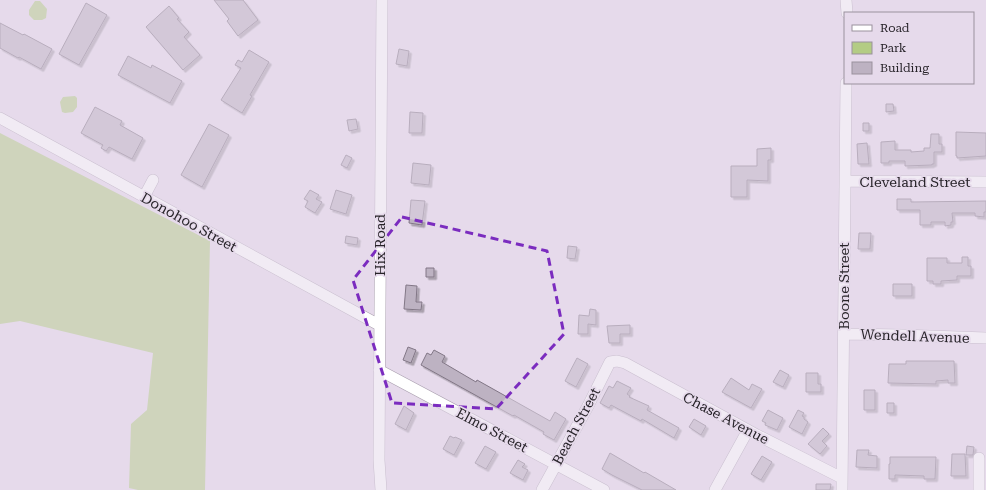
<svg xmlns="http://www.w3.org/2000/svg" width="986" height="490" font-family="'Roboto Serif',serif">
  <style>
    .green { fill: #b3cc84 }
    .building { fill: #bdb2c2; stroke: #827786; filter: url(#shadow) }
    .lines { fill: none; stroke-linecap: round; stroke-linejoin: round }
    .minor-casing { stroke: #a99eae; stroke-width: 12 }
    .minor { stroke: #fff; stroke-width: 11 }
    .marked { fill: none; stroke: #7b2cbf; stroke-width: 3; stroke-dasharray: 8 5; stroke-linejoin: round }
    .labels { text-anchor: middle; dominant-baseline: central; stroke-width: 3.5; stroke-linejoin: round; paint-order: stroke }
    .street-label { font-size: 14px; fill: #272329; stroke: #e6daeb }
  </style>
  <defs>
    <filter id="shadow"><feDropShadow dx="2.5" dy="2.5" stdDeviation="0" flood-color="#0004"/></filter>
  </defs>
  <rect width="100%" height="100%" fill="#e6daeb"/>
  <path class="green" d="M 35,1 L 40,1 L 47,9 L 46,18 L 42,20 L 34,20 L 29,15 L 29,10 Z
    M 75,96 L 77,98 L 77,107 L 73,112 L 65,113 L 62,112 L 60,102 L 63,97 Z
    M 0,133 L 210,241 L 205,490 L 138,490 L 129,488 L 131,424 L 147,410 L 153,353 L 20,321 L 0,324 Z"/>
  <path class="building" d="M 214,0 L 243,0 L 258,20 L 238,36 L 227,21 L 229,19 Z
    M 86,3 L 107,15 L 79,65 L 59,54 Z
    M 169,6 L 179,18 L 177,19 L 189,32 L 184,37 L 200,55 L 183,70 L 146,27 Z
    M 0,23 L 23,35 L 24,34 L 52,49 L 41,69 L 19,57 L 18,58 L 0,48 Z
    M 399,49 L 409,51 L 407,66 L 396,64 Z
    M 249,50 L 269,62 L 250,95 L 252,96 L 242,113 L 221,100 L 241,68 L 235,65 L 238,60 L 242,62 Z
    M 128,56 L 151,68 L 152,65 L 182,81 L 170,103 L 118,75 Z
    M 886,104 L 893,104 L 894,111 L 886,112 Z
    M 95,107 L 122,121 L 120,125 L 143,138 L 132,159 L 109,147 L 106,151 L 101,148 L 103,145 L 81,133 Z
    M 410,112 L 423,113 L 422,133 L 409,133 Z
    M 356,119 L 358,129 L 349,131 L 347,120 Z
    M 863,123 L 869,123 L 869,131 L 863,131 Z
    M 209,124 L 229,135 L 202,187 L 181,175 Z
    M 956,132 L 986,133 L 986,156 L 957,158 L 957,156 L 956,156 Z
    M 931,134 L 939,134 L 939,144 L 942,144 L 942,152 L 934,152 L 934,164 L 932,164 L 932,165 L 905,166 L 905,161 L 889,161 L 889,163 L 881,163 L 881,142 L 895,141 L 895,150 L 911,150 L 911,152 L 924,151 L 924,148 L 930,148 Z
    M 867,143 L 869,164 L 858,164 L 857,144 Z
    M 771,148 L 771,160 L 768,160 L 768,181 L 747,180 L 747,197 L 731,197 L 731,166 L 757,166 L 757,149 Z
    M 346,155 L 352,158 L 347,168 L 341,165 Z
    M 413,163 L 431,165 L 429,185 L 411,183 Z
    M 310,190 L 319,195 L 316,199 L 322,202 L 315,213 L 305,207 L 308,201 L 304,199 Z
    M 336,190 L 352,195 L 346,214 L 330,209 Z
    M 897,199 L 911,199 L 911,202 L 986,201 L 986,212 L 984,212 L 984,217 L 975,216 L 975,213 L 952,213 L 953,222 L 951,222 L 951,225 L 945,226 L 945,222 L 931,222 L 931,225 L 920,225 L 920,210 L 897,210 Z
    M 411,200 L 425,201 L 422,225 L 409,223 Z
    M 859,233 L 871,233 L 870,249 L 858,249 Z
    M 346,236 L 358,238 L 357,245 L 345,243 Z
    M 568,246 L 577,247 L 575,259 L 567,258 Z
    M 962,257 L 968,257 L 968,266 L 971,266 L 971,276 L 957,276 L 957,280 L 941,281 L 941,284 L 933,284 L 933,281 L 927,281 L 927,258 L 947,258 L 947,263 L 962,263 Z
    M 426,268 L 434,268 L 434,277 L 426,277 Z
    M 893,284 L 912,284 L 912,296 L 893,296 Z
    M 406,285 L 417,286 L 416,302 L 422,302 L 421,310 L 404,309 Z
    M 590,309 L 596,310 L 596,325 L 588,324 L 588,334 L 578,334 L 579,315 L 589,316 Z
    M 630,325 L 630,334 L 620,334 L 620,343 L 609,343 L 607,326 Z
    M 408,347 L 416,350 L 411,363 L 403,360 Z
    M 434,350 L 445,356 L 442,362 L 476,382 L 477,380 L 550,421 L 555,412 L 566,419 L 554,440 L 543,434 L 544,432 L 514,415 L 513,416 L 421,365 L 427,353 L 431,355 Z
    M 577,358 L 588,364 L 576,387 L 565,381 Z
    M 906,361 L 954,361 L 955,383 L 948,383 L 948,380 L 936,381 L 936,384 L 888,383 L 889,364 L 906,364 Z
    M 780,370 L 789,375 L 783,387 L 773,382 Z
    M 806,373 L 818,373 L 818,384 L 821,384 L 821,392 L 806,392 Z
    M 731,378 L 749,390 L 752,384 L 762,389 L 751,408 L 722,392 Z
    M 617,381 L 631,388 L 627,394 L 630,396 L 629,397 L 649,406 L 647,410 L 679,428 L 674,438 L 642,419 L 641,421 L 611,405 L 609,408 L 600,403 L 609,386 L 613,388 Z
    M 864,390 L 875,390 L 875,410 L 864,410 Z
    M 887,403 L 894,403 L 894,413 L 887,413 Z
    M 404,406 L 414,413 L 406,430 L 395,424 Z
    M 768,410 L 783,418 L 777,430 L 765,425 L 766,423 L 762,421 Z
    M 798,410 L 804,413 L 802,416 L 804,417 L 804,419 L 808,422 L 802,434 L 789,427 Z
    M 694,419 L 706,426 L 701,435 L 689,427 Z
    M 823,428 L 829,434 L 822,441 L 827,446 L 820,454 L 808,444 Z
    M 450,436 L 454,438 L 455,437 L 462,440 L 454,455 L 443,449 Z
    M 485,446 L 496,452 L 486,469 L 475,463 Z
    M 967,446 L 974,447 L 973,455 L 966,455 Z
    M 857,450 L 869,450 L 868,455 L 877,456 L 877,468 L 856,467 Z
    M 610,453 L 644,473 L 645,472 L 676,490 L 642,490 L 612,475 L 602,469 Z
    M 952,454 L 965,454 L 966,476 L 951,476 Z
    M 762,456 L 772,462 L 761,480 L 751,474 Z
    M 890,457 L 936,457 L 935,479 L 924,479 L 924,476 L 895,475 L 895,479 L 889,479 L 889,464 L 890,464 Z
    M 518,460 L 525,464 L 522,467 L 528,470 L 523,480 L 510,473 Z
    M 816,484 L 831,484 L 830,490 L 816,490 Z"/>
  <g class="lines">
    <defs>
      <path id="minor" d="M 846,0 L 847,13
        M 0,118 L 379,325
        M 845,181 L 986,182
        M 144,197 L 153,180
        M 844,334 L 902,335 L 986,338
        M 379,370 L 604,490
        M 381,490 L 379,460 L 382,0
        M 542,490 L 588,406 L 610,362 L 617,361 L 625,363 L 757,435 L 842,478
        M 715,490 L 748,430
        M 842,490 L 846,83
        M 979,490 L 979,458"/>
    </defs>
    <use href="#minor" class="minor-casing"/>
    <use href="#minor" class="minor"/>
  </g>
  <path d="M0 0H986V490H0ZM 402,217 L 547,251 L 564,334 L 496,409 L 392,403 L 353,280 Z" fill="#e6daeb" fill-opacity=".55" fill-rule="evenodd"/>
  <path class="marked" d="M 402,217 L 547,251 L 564,334 L 496,409 L 392,403 L 353,280 Z"/>
  <g class="labels">
    <g class="street-label">
      <text x="915" y="182">Cleveland Street</text>
      <text transform="translate(189 222) rotate(29)">Donohoo Street</text>
      <text transform="translate(380 245) rotate(-90)">Hix Road</text>
      <text transform="translate(844 286) rotate(-90)">Boone Street</text>
      <text transform="translate(915 336) rotate(2)">Wendell Avenue</text>
      <text transform="translate(726 418) rotate(28)">Chase Avenue</text>
      <text transform="translate(576 426) rotate(-62)">Beach Street</text>
      <text transform="translate(492 430) rotate(28)">Elmo Street</text>
    </g>
  </g>
  <rect x="844" y="12" width="130" height="72" fill="#e6daeb" stroke="#9a919d"/>
  <rect x="852" y="25" width="20" height="6" fill="#ffffff" stroke="#9a919d"/>
  <text x="880" y="32" font-size="12" fill="#272329">Road</text>
  <rect x="852" y="42" width="20" height="12" fill="#b3cc84" stroke="#9a919d"/>
  <text x="880" y="52" font-size="12" fill="#272329">Park</text>
  <rect x="852" y="62" width="20" height="12" fill="#bdb2c2" stroke="#9a919d"/>
  <text x="880" y="72" font-size="12" fill="#272329">Building</text>
</svg>
